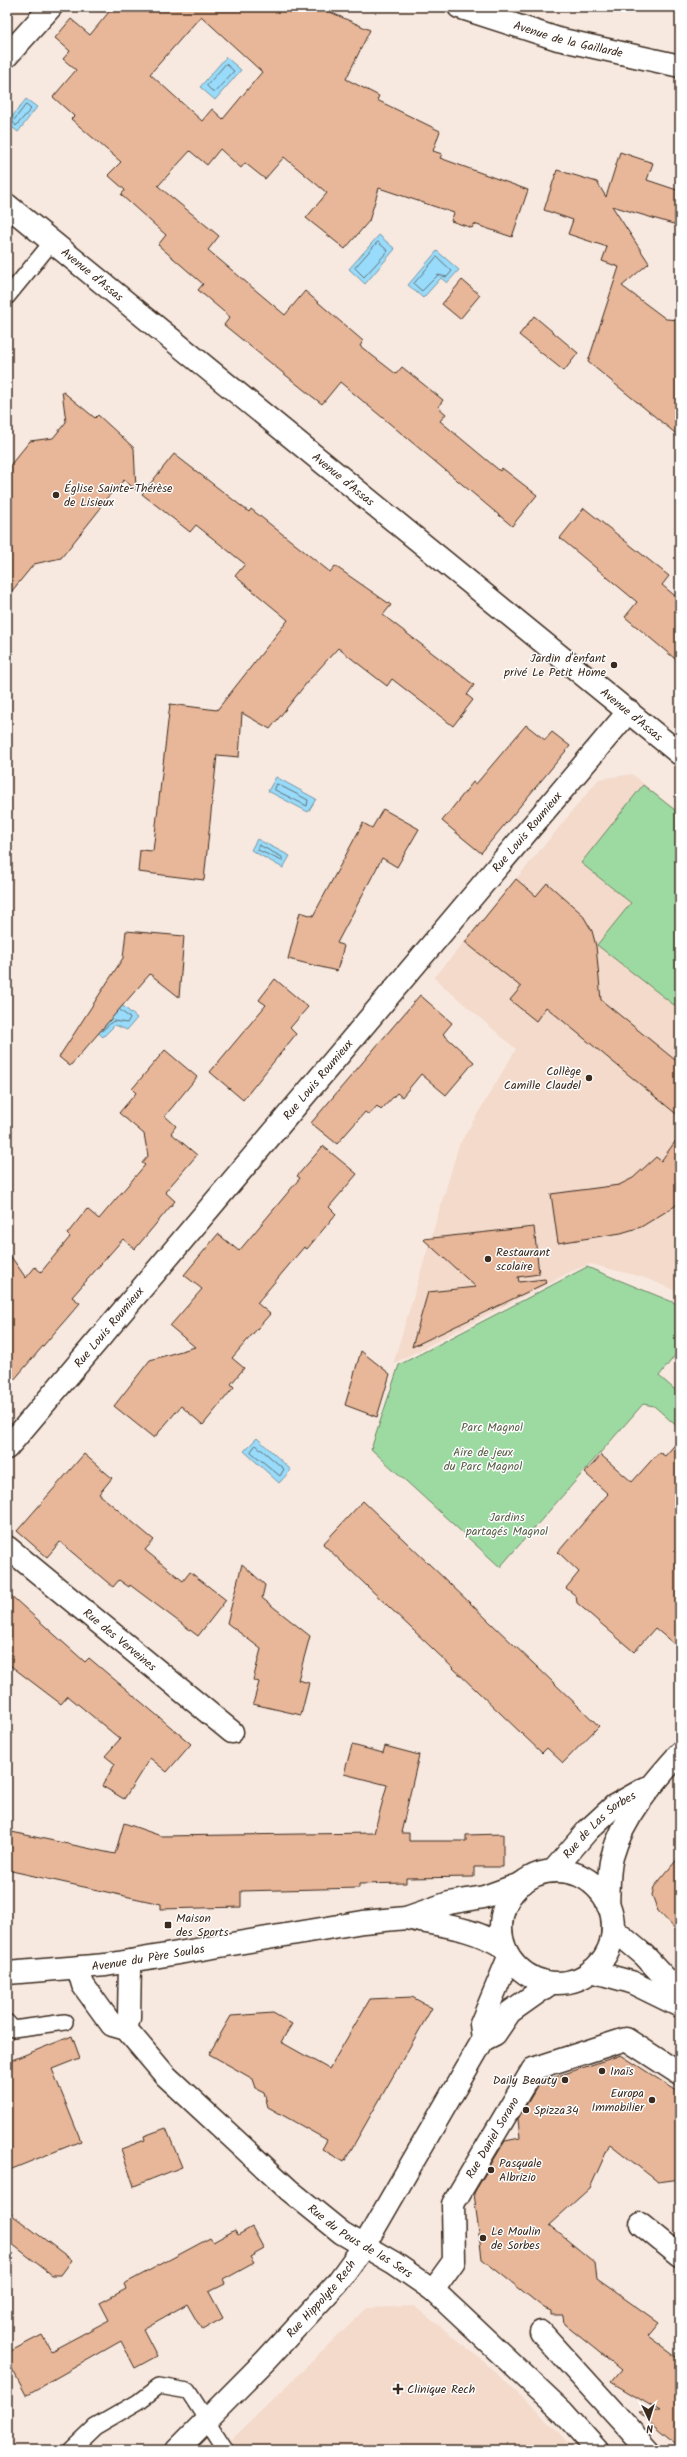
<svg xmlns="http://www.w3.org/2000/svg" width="687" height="2457" font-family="Kalam,sans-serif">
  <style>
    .built { fill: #f3dacb }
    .green { fill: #9ddaa2; stroke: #6c8260 }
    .water { fill: #98dbfa; stroke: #7394a2 }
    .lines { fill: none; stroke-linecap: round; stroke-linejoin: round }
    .shore { stroke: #607176; stroke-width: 1 }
    .building { fill: #e8b799; stroke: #3b2a1e; fill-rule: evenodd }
    .service-casing { stroke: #3b2a1e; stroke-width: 18 }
    .pedestrian-casing { stroke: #3b2a1e; stroke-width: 25 }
    .minor-casing { stroke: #3b2a1e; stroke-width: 25 }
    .tertiary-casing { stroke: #3b2a1e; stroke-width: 25 }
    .secondary-casing { stroke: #3b2a1e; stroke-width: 25 }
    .service { stroke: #fff; stroke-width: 15 }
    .pedestrian { stroke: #fff; stroke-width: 22 }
    .minor { stroke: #fff; stroke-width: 22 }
    .tertiary { stroke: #fff; stroke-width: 22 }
    .secondary { stroke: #fff; stroke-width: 22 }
    .poi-dot { fill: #3b2a1e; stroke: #fff; stroke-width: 1.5 }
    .labels { text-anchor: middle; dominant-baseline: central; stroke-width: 3; stroke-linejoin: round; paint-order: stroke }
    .street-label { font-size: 12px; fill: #3b2a1e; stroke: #fff }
    .poi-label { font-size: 12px; fill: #3b2a1e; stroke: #fff; text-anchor: start }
    .park-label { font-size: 12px; fill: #585f46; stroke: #fff }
  </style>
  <rect width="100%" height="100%" fill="#f8e9e0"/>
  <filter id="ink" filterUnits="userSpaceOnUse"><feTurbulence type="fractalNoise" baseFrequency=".025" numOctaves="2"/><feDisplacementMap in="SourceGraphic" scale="8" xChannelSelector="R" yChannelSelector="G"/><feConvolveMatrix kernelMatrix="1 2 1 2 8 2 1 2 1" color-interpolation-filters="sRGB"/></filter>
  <g filter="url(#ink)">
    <path class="built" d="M 632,774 L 680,814 L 680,1295 L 670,1288 L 642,1277 L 590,1264 L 572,1271 L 393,1364 L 459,1145 L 516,1049 L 434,978 L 599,779 Z
      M 414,2306 L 481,2359 L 555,2428 L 574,2450 L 221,2450 L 367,2308 Z"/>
    <path class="green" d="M 643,785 L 680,814 L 680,998 L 674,1005 L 597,945 L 631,903 L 581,863 Z
      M 587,1267 L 680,1305 L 680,1349 L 659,1376 L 680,1394 L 680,1429 L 654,1406 L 643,1404 L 500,1567 L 371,1449 L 399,1365 Z"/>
    <path class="water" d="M 226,57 L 241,70 L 215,100 L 200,87 Z
      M 26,99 L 37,107 L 18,132 L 7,123 Z
      M 379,235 L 395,249 L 365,284 L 349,269 Z
      M 437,251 L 459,270 L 447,283 L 441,278 L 423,298 L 408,285 Z
      M 276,777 L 316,799 L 308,812 L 268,791 Z
      M 257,839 L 290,856 L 283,868 L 251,850 Z
      M 117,1001 L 137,1018 L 127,1030 L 115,1025 L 103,1037 L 94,1029 Z
      M 257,1438 L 291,1470 L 279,1483 L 244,1451 Z"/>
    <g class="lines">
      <path class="shore" d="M 226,64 L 234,71 L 214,93 L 207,86 Z
        M 26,105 L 31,109 L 16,126 L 13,122 Z
        M 378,242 L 388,251 L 364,277 L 355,268 Z
        M 437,257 L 452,271 L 447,277 L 438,275 L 422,291 L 414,284 Z
        M 277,784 L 308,800 L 307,806 L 275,790 Z
        M 259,845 L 282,857 L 282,861 L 258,850 Z
        M 102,1031 L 113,1021 L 127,1023 L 130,1018 L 120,1010
        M 256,1445 L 284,1469 L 280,1476 L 251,1452 Z"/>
    </g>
    <path class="building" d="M 113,7 L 319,7 L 370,30 L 346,79 L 379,96 L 377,100 L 440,131 L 433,151 L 442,154 L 440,158 L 528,190 L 512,237 L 474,224 L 472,228 L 451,221 L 454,213 L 379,188 L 369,221 L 345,249 L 306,218 L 327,193 L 284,157 L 265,179 L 245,163 L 241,168 L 220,149 L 207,165 L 190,151 L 158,186 L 219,236 L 208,250 L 285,315 L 305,291 L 363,341 L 360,346 L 396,374 L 402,367 L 443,400 L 438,407 L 446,414 L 440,421 L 500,471 L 502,468 L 537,495 L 512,526 L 340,382 L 322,404 L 309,394 L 224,325 L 230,317 L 198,290 L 203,284 L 158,245 L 166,235 L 121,195 L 125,190 L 108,175 L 121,162 L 71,119 L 74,116 L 53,97 L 76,70 L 63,59 L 70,51 L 55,38 L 71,19 L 90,35 ZM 201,16 L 262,72 L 223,119 L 212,109 L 202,121 L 150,74 Z
      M 620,152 L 653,163 L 647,180 L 680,191 L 680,226 L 612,206 L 649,263 L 622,286 L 666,319 L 680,320 L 680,437 L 588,362 L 619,267 L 602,261 L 607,247 L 568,234 L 573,220 L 544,210 L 557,170 L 597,182 L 606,197 Z
      M 462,280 L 480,295 L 460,319 L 442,304 Z
      M 534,316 L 578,353 L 564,371 L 519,335 Z
      M 62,391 L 95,418 L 98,415 L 134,448 L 136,490 L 124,480 L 100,505 L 100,509 L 61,558 L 34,564 L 7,597 L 7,469 L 30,441 L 53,438 L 66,422 Z
      M 174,454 L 249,512 L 251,509 L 330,572 L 335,566 L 391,605 L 383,615 L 474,685 L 467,695 L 473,700 L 453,726 L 392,679 L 387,686 L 338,648 L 309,680 L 270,729 L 242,713 L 239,757 L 217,755 L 204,880 L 138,872 L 140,850 L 153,851 L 170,704 L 217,710 L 288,620 L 235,576 L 245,564 L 196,525 L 190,532 L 142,494 Z
      M 584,508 L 669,576 L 662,585 L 680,600 L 680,663 L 625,617 L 637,602 L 560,538 Z
      M 526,725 L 545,740 L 552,732 L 570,746 L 481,853 L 442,821 L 473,782 L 476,784 Z
      M 383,809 L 419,829 L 397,867 L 382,858 L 337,943 L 344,946 L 337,971 L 288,959 L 300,912 L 313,916 L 363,823 L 372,828 Z
      M 516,879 L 536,896 L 547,883 L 582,914 L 592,931 L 596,946 L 601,1000 L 680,1064 L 680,1117 L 546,1007 L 536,1021 L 510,1000 L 521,987 L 465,942 Z
      M 126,931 L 184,936 L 179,997 L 150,974 L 70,1066 L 59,1057 L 123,958 Z
      M 275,979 L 308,1007 L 290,1028 L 296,1034 L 243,1100 L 210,1072 L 266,1005 L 259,1000 Z
      M 420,995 L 452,1023 L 443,1034 L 474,1062 L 446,1095 L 421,1074 L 402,1097 L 397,1093 L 381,1110 L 377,1106 L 369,1115 L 365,1112 L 337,1144 L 311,1123 Z
      M 165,1050 L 197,1077 L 165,1116 L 176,1126 L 171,1133 L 197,1155 L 165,1192 L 175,1201 L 135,1249 L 123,1239 L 72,1297 L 80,1303 L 7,1388 L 7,1251 L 26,1278 L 35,1267 L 41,1272 L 70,1237 L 67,1234 L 87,1209 L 99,1219 L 145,1165 L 142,1163 L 148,1156 L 144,1134 L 119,1113 L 136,1093 L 132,1089 Z
      M 680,1135 L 680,1200 L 675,1206 L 641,1227 L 621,1233 L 558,1243 L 551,1194 L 619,1185 L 633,1178 L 656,1157 L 661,1161 Z
      M 323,1146 L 357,1174 L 329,1207 L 336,1214 L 307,1249 L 304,1247 L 257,1303 L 270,1314 L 232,1358 L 244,1368 L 231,1384 L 234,1387 L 203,1425 L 181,1406 L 154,1438 L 114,1406 L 150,1360 L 195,1347 L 170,1326 L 202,1289 L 184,1275 L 218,1234 L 239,1251 L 300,1178 L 297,1176 Z
      M 534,1227 L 539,1274 L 518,1277 L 519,1282 L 545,1279 L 546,1283 L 412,1347 L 428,1292 L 476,1287 L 423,1239 Z
      M 361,1351 L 390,1374 L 377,1417 L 345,1405 Z
      M 680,1439 L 680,1649 L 655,1628 L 634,1652 L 577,1603 L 576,1596 L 566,1588 L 579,1572 L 558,1552 L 608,1494 L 585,1473 L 601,1455 L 632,1482 L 659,1452 L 665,1456 Z
      M 84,1454 L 112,1478 L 99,1494 L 154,1540 L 145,1550 L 183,1581 L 190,1572 L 226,1600 L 198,1636 L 130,1585 L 129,1587 L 119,1580 L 113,1587 L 60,1542 L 47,1557 L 17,1531 Z
      M 363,1501 L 599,1726 L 563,1763 L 547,1748 L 542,1753 L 323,1544 Z
      M 242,1564 L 265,1585 L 262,1598 L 310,1636 L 298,1680 L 309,1683 L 301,1715 L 253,1704 L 259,1682 L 253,1680 L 261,1649 L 227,1623 Z
      M 7,1592 L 85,1662 L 89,1658 L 191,1744 L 167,1772 L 150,1758 L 124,1799 L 102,1786 L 115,1764 L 105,1756 L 120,1739 L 68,1696 L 61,1704 L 7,1663 Z
      M 352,1745 L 383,1753 L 385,1746 L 419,1755 L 401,1833 L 409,1833 L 409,1841 L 466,1841 L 466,1835 L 503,1834 L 503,1867 L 474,1867 L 474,1877 L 406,1878 L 406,1883 L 359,1884 L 359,1888 L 241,1891 L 241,1907 L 161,1909 L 161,1904 L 7,1870 L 7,1831 L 115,1854 L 124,1823 L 161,1836 L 374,1833 L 387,1785 L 344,1774 Z
      M 680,1856 L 680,1934 L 658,1911 L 652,1895 L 654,1887 Z
      M 412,1997 L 432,2008 L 344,2162 L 322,2149 L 327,2140 L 268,2107 L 264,2092 L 256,2088 L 253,2079 L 209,2054 L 231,2016 L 273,2013 L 292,2024 L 281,2042 L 329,2069 L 370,1999 Z
      M 72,2036 L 80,2058 L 52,2069 L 81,2141 L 7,2171 L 7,2062 Z
      M 621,2055 L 680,2093 L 680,2179 L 658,2182 L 610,2144 L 590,2188 L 549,2225 L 595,2263 L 597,2279 L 659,2323 L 648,2336 L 680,2360 L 680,2447 L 638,2412 L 660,2411 L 611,2382 L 621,2370 L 564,2324 L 563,2315 L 551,2315 L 551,2311 L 544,2308 L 482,2259 L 474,2193 L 505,2141 L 520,2138 L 518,2119 L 540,2082 Z
      M 166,2128 L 182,2167 L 134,2186 L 121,2149 L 145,2140 L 144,2136 Z
      M 7,2211 L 72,2260 L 61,2275 L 52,2275 L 7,2240 Z
      M 252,2227 L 264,2249 L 250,2257 L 254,2263 L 223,2280 L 225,2284 L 209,2292 L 223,2318 L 202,2330 L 187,2304 L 143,2329 L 157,2356 L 135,2368 L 121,2341 L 26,2395 L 7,2359 L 7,2353 L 42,2335 L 51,2351 L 109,2320 L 100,2303 L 126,2289 L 124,2284 L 210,2238 L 213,2242 L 235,2230 L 238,2235 Z"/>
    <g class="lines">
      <defs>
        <path id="service" d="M 7,297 L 52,242
          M 7,2022 L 13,2029 L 65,2022
          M 71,2450 L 95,2427 L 138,2402 L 159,2386 L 188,2391 L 226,2450"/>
        <path id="pedestrian" d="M 641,2224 L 680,2256"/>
        <g id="minor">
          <path d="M 7,56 L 51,7"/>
          <path id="s1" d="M 7,1448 L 629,711"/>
          <path id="s2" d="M 7,1547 L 232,1732"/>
          <path id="s3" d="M 78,1968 L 83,1985 L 112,2025 L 126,2029 L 165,2075 L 289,2190 L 342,2233 L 394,2263 L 433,2290 L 562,2411 L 597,2450"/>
          <path d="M 126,2029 L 129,2018 L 130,1961"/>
          <path d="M 483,2040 L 481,2024 L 509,1957"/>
          <path id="s4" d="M 433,2290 L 454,2261 L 453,2204 L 533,2069 L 626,2039 L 680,2074"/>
          <path d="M 541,2332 L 648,2450"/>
          <path id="s5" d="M 177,2450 L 266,2360 L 337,2283 L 364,2246 L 483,2040 L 495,2034 L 510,2012 L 551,1983"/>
        </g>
        <g id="tertiary">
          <path id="s6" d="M 459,7 L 558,39 L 680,66"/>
          <path id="s7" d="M 7,205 L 680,754"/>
          <path id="s8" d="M 553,1871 L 588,1830 L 614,1806 L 646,1788"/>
          <path d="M 608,1906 C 609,1890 608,1872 612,1857 C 623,1817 653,1783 680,1753"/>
        </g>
        <g id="secondary">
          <circle cx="557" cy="1927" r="56"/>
          <path d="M 406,1918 C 443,1926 471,1927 504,1947"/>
          <path d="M 613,1929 L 644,1955 L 680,1994"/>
          <path d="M 591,1971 L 631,1982 L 680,2006"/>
          <path id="s9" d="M 7,1973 L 106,1965 L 363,1922 L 406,1918 L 449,1903 L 484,1897 L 523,1883"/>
        </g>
      </defs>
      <use href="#service" class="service-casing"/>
      <use href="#pedestrian" class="pedestrian-casing"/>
      <use href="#minor" class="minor-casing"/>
      <use href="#tertiary" class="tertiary-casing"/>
      <use href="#secondary" class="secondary-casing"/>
      <use href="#service" class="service"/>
      <use href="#pedestrian" class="pedestrian"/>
      <use href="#minor" class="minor"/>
      <use href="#tertiary" class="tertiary"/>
      <use href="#secondary" class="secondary"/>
    </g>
  </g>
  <g class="poi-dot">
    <circle cx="56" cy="495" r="4"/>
    <circle cx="614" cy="665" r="4"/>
    <circle cx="589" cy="1078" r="4"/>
    <circle cx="488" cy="1259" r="4"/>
    <rect x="164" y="1921" width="8" height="8" rx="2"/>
    <circle cx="602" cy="2071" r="4"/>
    <circle cx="565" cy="2080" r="4"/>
    <circle cx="652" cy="2100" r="4"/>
    <circle cx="526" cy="2110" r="4"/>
    <circle cx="491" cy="2170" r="4"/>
    <circle cx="483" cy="2238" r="4"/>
    <path d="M396 2383h4v4h4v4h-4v4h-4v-4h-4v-4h4z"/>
  </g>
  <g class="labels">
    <g class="street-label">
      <text stroke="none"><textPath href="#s6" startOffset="114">Avenue de la Gaillarde</textPath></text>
      <text stroke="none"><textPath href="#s7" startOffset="110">Avenue d'Assas</textPath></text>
      <text stroke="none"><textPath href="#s7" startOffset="434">Avenue d'Assas</textPath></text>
      <text stroke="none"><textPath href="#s7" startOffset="806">Avenue d'Assas</textPath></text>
      <text stroke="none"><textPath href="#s1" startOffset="806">Rue Louis Roumieux</textPath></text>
      <text stroke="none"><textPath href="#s1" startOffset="482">Rue Louis Roumieux</textPath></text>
      <text stroke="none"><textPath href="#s1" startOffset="158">Rue Louis Roumieux</textPath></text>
      <text stroke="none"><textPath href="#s2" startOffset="146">Rue des Verveines</textPath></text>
      <text stroke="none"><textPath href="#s8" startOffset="66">Rue de Las Sorbes</textPath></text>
      <text stroke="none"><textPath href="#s9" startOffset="142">Avenue du Père Soulas</textPath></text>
      <text stroke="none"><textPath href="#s4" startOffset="170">Rue Daniel Sorano</textPath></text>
      <text stroke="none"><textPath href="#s3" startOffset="399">Rue du Pous de las Sers</textPath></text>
      <text stroke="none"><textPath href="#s5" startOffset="209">Rue Hippolyte Rech</textPath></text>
    </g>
    <g class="poi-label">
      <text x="64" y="488">Église Sainte-Thérèse<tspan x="64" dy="14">de Lisieux</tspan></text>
      <text x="606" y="658" text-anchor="end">Jardin d'enfant<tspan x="606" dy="14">privé Le Petit Home</tspan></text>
      <text x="581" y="1071" text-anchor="end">Collège<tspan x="581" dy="14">Camille Claudel</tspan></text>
      <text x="496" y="1252">Restaurant<tspan x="496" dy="14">scolaire</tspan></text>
      <text x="176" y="1918">Maison<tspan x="176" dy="14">des Sports</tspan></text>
      <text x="610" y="2071">Inaïs</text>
      <text x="557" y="2080" text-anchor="end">Daily Beauty</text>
      <text x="644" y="2093" text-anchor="end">Europa<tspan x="644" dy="14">Immobilier</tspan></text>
      <text x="534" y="2110">Spizza34</text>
      <text x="499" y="2163">Pasquale<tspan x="499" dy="14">Albrizio</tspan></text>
      <text x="491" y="2231">Le Moulin<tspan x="491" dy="14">de Sorbes</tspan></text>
      <text x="407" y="2389">Clinique Rech</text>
    </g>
    <g class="park-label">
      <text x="492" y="1427">Parc Magnol</text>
      <text x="483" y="1452">Aire de jeux<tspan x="483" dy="14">du Parc Magnol</tspan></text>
      <text x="507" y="1517">Jardins<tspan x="507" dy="14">partagés Magnol</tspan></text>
    </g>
  </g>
  <rect width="687" height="2457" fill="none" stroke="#fff" stroke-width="24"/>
  <rect x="12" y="12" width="663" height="2433" fill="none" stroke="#3b2a1e" stroke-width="1.5" filter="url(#ink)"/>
  <g transform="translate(649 2419) rotate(176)" stroke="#ffffff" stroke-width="3" paint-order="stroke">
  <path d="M0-3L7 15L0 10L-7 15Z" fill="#3b2a1e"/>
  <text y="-6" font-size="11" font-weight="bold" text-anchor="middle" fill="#3b2a1e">N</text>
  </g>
</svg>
